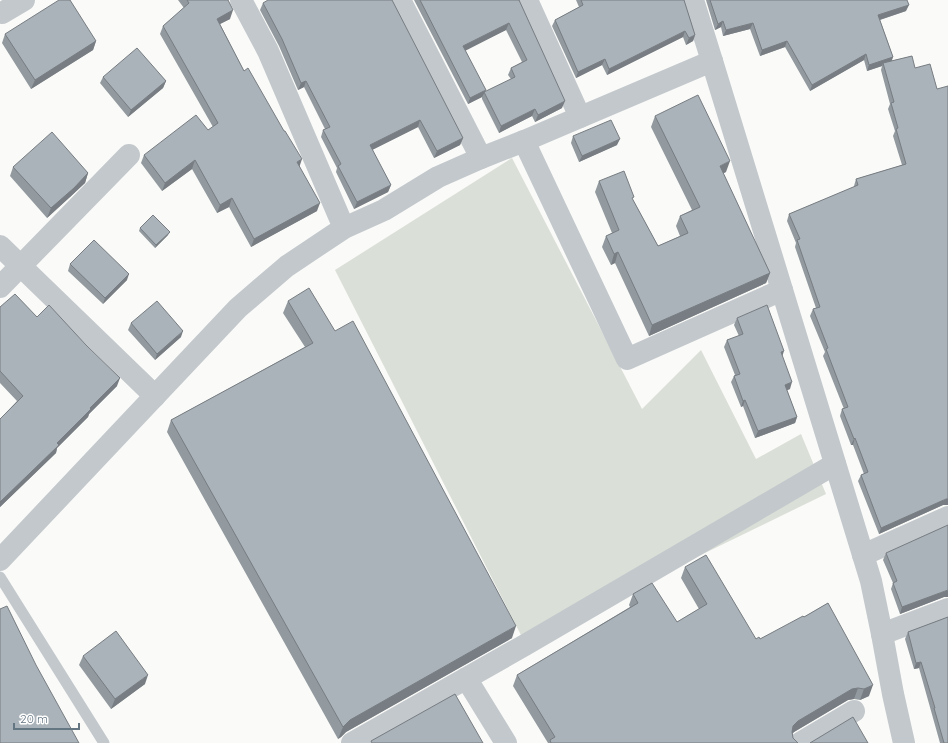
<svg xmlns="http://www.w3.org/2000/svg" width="948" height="743" font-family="Quicksand,sans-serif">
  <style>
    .green { fill: #dadfd7 }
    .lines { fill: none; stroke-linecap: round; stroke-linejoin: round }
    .service { stroke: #c3c8cc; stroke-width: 11 }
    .minor { stroke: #c3c8cc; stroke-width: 22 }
    .tertiary { stroke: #c3c8cc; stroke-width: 22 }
    .wall { fill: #929a9f; fill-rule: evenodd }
    .shaded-wall { fill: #777d82 }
    .building { fill: #aab3b9; stroke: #777d82 }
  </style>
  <rect width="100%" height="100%" fill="#fafaf8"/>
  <path class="green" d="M 512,158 L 642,409 L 701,350 L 756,459 L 801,434 L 826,494 L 524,641 L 335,270 Z"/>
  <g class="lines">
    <path class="service" d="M 0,577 L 104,743"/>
    <path class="minor" d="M 400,0 L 481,158
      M 527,0 L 580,117
      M 693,0 L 712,61
      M 2,13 L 24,0
      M 524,141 L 627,359 L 782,290
      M 0,246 L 155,396
      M 0,287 L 129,155
      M 863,555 L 948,517
      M 882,634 L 948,609
      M 466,678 L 506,743
      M 352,743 L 525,645 L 835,464
      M 800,743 L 854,711"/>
    <path class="tertiary" d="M 241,0 L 268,51 L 344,228
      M 0,560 L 238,308 L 287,266 L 344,228 L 384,210 L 438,177 L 481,158 L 524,141 L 712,61 L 871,581 L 882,634 L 893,694 L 904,743"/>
  </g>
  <path class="wall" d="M 178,0 L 228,0 L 230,19 L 220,24 L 244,71 L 299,165 L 317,211 L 251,247 L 229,207 L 217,213 L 192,169 L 162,191 L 141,163 L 144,155 L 208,130 L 213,127 L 160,34 L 163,26 L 184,8 Z
    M 414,0 L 519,0 L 562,108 L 535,122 L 532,116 L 499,133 L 482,99 L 482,97 L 468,104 ZM 506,30 L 522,62 L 511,68 L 508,75 L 511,79 L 485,92 L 465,50 Z
    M 576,0 L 684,0 L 695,35 L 693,41 L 686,45 L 683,37 L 607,75 L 602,65 L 576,78 L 552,26 L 555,20 L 579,7 Z
    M 706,0 L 907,0 L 906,11 L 880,20 L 893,57 L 891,61 L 912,56 L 943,505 L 879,534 L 858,481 L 861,475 L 864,474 L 853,445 L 851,445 L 840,416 L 842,409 L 844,409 L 823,356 L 825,352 L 810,316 L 813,309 L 816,308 L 795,247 L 796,243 L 787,221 L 789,214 L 854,187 L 854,186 L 856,179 L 902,165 L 893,136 L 895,131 L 888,109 L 890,104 L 881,70 L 882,66 L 867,71 L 864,60 L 810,91 L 785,47 L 760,56 L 750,29 L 723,36 L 721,27 L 715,30 Z
    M 263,3 L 463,138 L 460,145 L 434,158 L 418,127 L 372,150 L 391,185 L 388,192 L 354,209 L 336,172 L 337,168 L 321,137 L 323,130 L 325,129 L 304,87 L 298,90 L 279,46 L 260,10 Z
    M 5,34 L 96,41 L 93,50 L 31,89 L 2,43 Z
    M 103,77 L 166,81 L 163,88 L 128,117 L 100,83 Z
    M 655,116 L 726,172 L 723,173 L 770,273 L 766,283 L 649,336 L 615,263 L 611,265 L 602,247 L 606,236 L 612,233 L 595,192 L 599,181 L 633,200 L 658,246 L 680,236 L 676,226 L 680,216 L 692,210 L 651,127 Z
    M 573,136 L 617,145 L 579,162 L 571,143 Z
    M 13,167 L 88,173 L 85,183 L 70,197 L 47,218 L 10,176 Z
    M 140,228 L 168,235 L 155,248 L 139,231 Z
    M 70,264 L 127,280 L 103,304 L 68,271 Z
    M 288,301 L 512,638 L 346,732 L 341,737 L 338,739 L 167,432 L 171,420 L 305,347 L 283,313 Z
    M 0,307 L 37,317 L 117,386 L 89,414 L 88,417 L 57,448 L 56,453 L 0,507 L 0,419 L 17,401 L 0,383 Z
    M 737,318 L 782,356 L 790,389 L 787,390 L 797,417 L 795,423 L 755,438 L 743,406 L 741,407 L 731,382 L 734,376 L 735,375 L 724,347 L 727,340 L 739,336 L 734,325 Z
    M 131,323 L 181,337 L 155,360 L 128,330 Z
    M 886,553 L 944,597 L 900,614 L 891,589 L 893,583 L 883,560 Z
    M 685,567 L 756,639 L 760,639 L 804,617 L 828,603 L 869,696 L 860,700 L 854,699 L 848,700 L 794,732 L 792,734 L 793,738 L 798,743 L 548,743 L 513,686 L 517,675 L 630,607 L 629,605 L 633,594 L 677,622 L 699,609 L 681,578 Z
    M 948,617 L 948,743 L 940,743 L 919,668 L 914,669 L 905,639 L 908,632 Z
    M 83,656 L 145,684 L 111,709 L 79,665 Z"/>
  <path class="shaded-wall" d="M 909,5 L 906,11 L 876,21 L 878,15 Z
    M 233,10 L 230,19 L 214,27 L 217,19 Z
    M 723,21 L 721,27 L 715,30 L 718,24 Z
    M 509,23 L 506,30 L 461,53 L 463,46 Z
    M 753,23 L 750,29 L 723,36 L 726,30 Z
    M 685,31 L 683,37 L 607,75 L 609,69 Z
    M 695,35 L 693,41 L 686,45 L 689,38 Z
    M 96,41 L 93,50 L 31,89 L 35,80 Z
    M 787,41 L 785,47 L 760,56 L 762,50 Z
    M 866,54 L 864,60 L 810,91 L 812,85 Z
    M 893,57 L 891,63 L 883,63 L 882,66 L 867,71 L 869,65 Z
    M 605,59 L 602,65 L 576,78 L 578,72 Z
    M 166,81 L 163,88 L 128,117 L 131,110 Z
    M 306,81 L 304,87 L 298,90 L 301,83 Z
    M 486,90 L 482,97 L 468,104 L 470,98 Z
    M 565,101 L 562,108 L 535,122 L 538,115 Z
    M 535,109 L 532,116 L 499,133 L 501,126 Z
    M 420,120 L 418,127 L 368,152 L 370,145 Z
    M 463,138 L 460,145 L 434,158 L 437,151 Z
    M 620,139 L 617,145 L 579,162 L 582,156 Z
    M 302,159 L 299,168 L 297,162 Z
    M 195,160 L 192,169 L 162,191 L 165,183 Z
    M 730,161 L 726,172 L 716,177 L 720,166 Z
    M 88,173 L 85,183 L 70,197 L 47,218 L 51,208 Z
    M 391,185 L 388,192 L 354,209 L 357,202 Z
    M 232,198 L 229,207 L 217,213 L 220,205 Z
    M 320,203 L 317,211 L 251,247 L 254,239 Z
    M 170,232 L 168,235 L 155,248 L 156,245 Z
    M 618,252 L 615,263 L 611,265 L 614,254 Z
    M 770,273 L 766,283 L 649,336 L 652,325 Z
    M 129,274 L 127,280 L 103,304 L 105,298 Z
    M 183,331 L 181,337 L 155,360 L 157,354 Z
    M 784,351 L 782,357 L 781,352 Z
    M 120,378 L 117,386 L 89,414 L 88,417 L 57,448 L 56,453 L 0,507 L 0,502 L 90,408 Z
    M 792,382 L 790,389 L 782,392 L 785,385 Z
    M 745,400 L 743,406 L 741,407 L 743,401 Z
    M 797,417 L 795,423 L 755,438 L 758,431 Z
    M 855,438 L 853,445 L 851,445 L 854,439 Z
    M 946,499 L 948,499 L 948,505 L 943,505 L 879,534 L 881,528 Z
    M 948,590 L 948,597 L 944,597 L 900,614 L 902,607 Z
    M 516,626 L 512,638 L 346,732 L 341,737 L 338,739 L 343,727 L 350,720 Z
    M 921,662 L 919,668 L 914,669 L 916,663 Z
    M 148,675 L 145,684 L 111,709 L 115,699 Z
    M 873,685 L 869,696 L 860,700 L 864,689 Z
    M 858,688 L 854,699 L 848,700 L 794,732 L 789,737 L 793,726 L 798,721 L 852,689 Z"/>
  <path class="building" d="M 59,0 L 70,0 L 96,41 L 35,80 L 5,34 Z
    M 187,0 L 228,0 L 233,10 L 217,19 L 244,71 L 248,68 L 284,131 L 285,131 L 302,159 L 297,162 L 320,203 L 254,239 L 232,198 L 220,205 L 195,160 L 165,183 L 144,155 L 196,115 L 208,130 L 218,123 L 163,26 L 189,3 Z
    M 268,0 L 392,0 L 463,138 L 437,151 L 420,120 L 370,145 L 391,185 L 357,202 L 338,166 L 341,164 L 323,130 L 330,127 L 306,81 L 301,83 L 282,39 L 263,3 Z
    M 420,0 L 519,0 L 565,101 L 538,115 L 535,109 L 501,126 L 484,92 L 515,77 L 511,68 L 527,60 L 509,23 L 463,46 L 486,90 L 470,98 Z
    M 581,0 L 684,0 L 695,35 L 689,38 L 685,31 L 609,69 L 605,59 L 578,72 L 555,20 L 583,5 Z
    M 710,0 L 907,0 L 909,5 L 878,15 L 893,57 L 869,65 L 866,54 L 812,85 L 787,41 L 762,50 L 753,23 L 726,30 L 723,21 L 718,24 Z
    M 137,48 L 166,81 L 131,110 L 103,77 Z
    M 912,56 L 915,68 L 930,64 L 937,89 L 948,86 L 948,499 L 946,499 L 881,528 L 861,475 L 868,472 L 855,438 L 854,439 L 842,409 L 848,407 L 826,349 L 828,348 L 813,309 L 820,307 L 797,240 L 800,239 L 789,214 L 858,185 L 856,179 L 906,164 L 896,129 L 898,128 L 891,103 L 894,102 L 883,63 Z
    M 698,95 L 730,161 L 720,166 L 770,273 L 652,325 L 618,252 L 614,254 L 606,236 L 619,230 L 599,181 L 624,171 L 634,197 L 632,198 L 658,246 L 688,233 L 680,216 L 700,207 L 655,116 Z
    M 611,120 L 620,139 L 582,156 L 573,136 Z
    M 52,132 L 88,173 L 74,188 L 51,208 L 13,167 Z
    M 153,215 L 170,232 L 156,245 L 140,228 Z
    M 94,240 L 129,274 L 105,298 L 70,264 Z
    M 309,288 L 335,331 L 353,321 L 516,626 L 350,720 L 343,727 L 171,420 L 313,343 L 288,301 Z
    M 15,294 L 37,317 L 49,305 L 86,345 L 120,378 L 90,408 L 91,409 L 57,443 L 59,445 L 0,502 L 0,419 L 23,396 L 0,371 L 0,307 Z
    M 157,301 L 183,331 L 157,354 L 131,323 Z
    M 767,305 L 784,351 L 781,352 L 792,382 L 785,385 L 797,417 L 758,431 L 745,400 L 743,401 L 734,376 L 740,374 L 727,340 L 743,334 L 737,318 Z
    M 948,525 L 948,590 L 902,607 L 893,583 L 897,581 L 886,553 Z
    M 706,555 L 756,639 L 759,637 L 760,639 L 803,616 L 804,617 L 828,603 L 873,685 L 864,689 L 858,688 L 852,689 L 798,721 L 793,726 L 792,732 L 793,738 L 798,743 L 551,743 L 550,740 L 555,737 L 517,675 L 638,603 L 633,594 L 652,583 L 677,622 L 707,604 L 685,567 Z
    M 7,606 L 36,665 L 79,743 L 0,743 L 0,609 Z
    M 948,617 L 948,743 L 944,743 L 934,708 L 935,708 L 921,662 L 916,663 L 908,632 Z
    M 116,631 L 148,675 L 115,699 L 83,656 Z
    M 455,694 L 483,743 L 372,743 L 371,741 Z
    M 853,717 L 868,743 L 810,743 Z"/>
  <path d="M14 723v6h65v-6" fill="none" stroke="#657683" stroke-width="2"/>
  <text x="20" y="723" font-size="12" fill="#657683" stroke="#ffffff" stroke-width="3" paint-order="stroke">20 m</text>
</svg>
